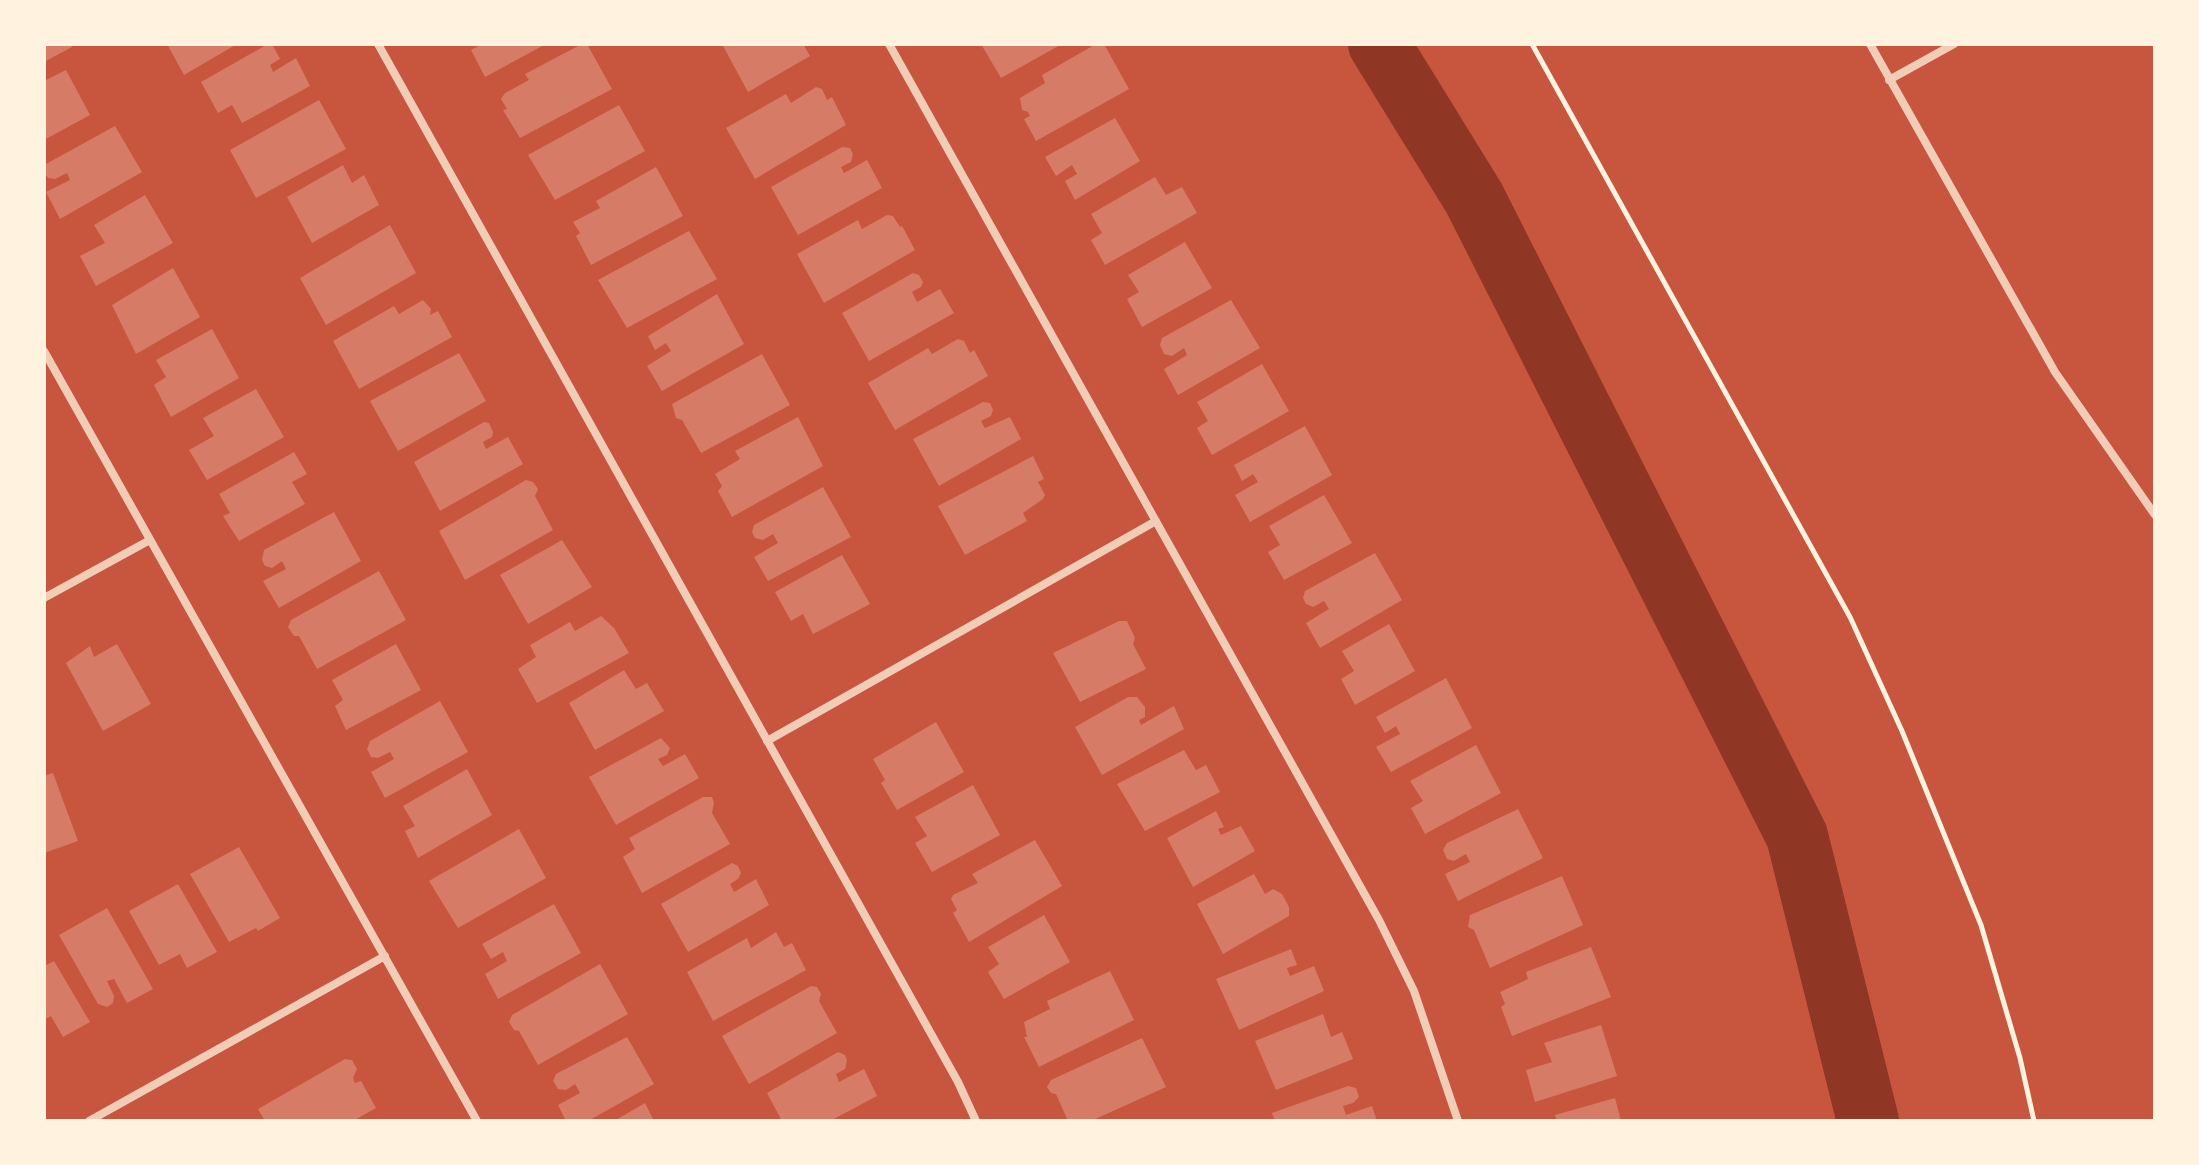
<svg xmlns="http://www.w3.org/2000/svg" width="2199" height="1165" font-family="Barlow,sans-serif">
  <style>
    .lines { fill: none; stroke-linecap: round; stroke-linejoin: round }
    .river { stroke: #8f3625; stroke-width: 62 }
    .building { fill: #d67c66 }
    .path { stroke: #fff3e0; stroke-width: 5 }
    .minor { stroke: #f1ccb7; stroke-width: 8 }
  </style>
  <rect width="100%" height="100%" fill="#c8553d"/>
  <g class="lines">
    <path class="river" d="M 1379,44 L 1474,198 L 1797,836 L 1868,1121"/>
  </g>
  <path class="building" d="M 44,44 L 71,44 L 72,47 L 44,62 Z
    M 167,44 L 237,44 L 184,75 Z
    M 268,44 L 272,44 L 280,59 L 270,65 L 273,72 L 296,58 L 310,86 L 242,123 L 232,105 L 218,113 L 201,82 Z
    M 482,44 L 546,44 L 485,77 L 471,50 Z
    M 582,44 L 587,44 L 612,89 L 520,138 L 503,110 L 507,109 L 501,99 L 505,93 L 529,80 L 525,74 Z
    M 722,44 L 803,44 L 810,56 L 748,92 Z
    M 981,44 L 1062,44 L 1001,78 Z
    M 1096,44 L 1104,44 L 1129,89 L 1036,141 L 1024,119 L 1030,116 L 1028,112 L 1022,110 L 1020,98 L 1045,83 L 1042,75 Z
    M 66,70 L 90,115 L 44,140 L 44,81 Z
    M 816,87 L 822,89 L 827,100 L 832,97 L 846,125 L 755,179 L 726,128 L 786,94 L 791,103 Z
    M 319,100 L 346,149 L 256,198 L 230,150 Z
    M 619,105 L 645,151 L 555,200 L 528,155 Z
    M 1115,118 L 1140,161 L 1075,200 L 1065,181 L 1077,174 L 1072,165 L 1056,176 L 1045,157 Z
    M 115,126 L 142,172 L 60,219 L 46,192 L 70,180 L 67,173 L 55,179 L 48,178 L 44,172 L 46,164 Z
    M 842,147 L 850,148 L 853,154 L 851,162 L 841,167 L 844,173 L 867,160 L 882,188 L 798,235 L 771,187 Z
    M 343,165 L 352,183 L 364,175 L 379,205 L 312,243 L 287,197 Z
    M 656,167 L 683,216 L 591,265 L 576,236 L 580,233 L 573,222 L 600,208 L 596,201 Z
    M 1155,177 L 1166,195 L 1182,187 L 1197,213 L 1105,265 L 1091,240 L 1102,233 L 1091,214 Z
    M 145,195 L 173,243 L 96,286 L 80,256 L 105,243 L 94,225 Z
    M 887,215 L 893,216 L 900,227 L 902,226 L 915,250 L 824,303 L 797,254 L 858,220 L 862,229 Z
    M 390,225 L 416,273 L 326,325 L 300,278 Z
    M 689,231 L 717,279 L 627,328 L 598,280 Z
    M 1185,242 L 1212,288 L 1142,327 L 1127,299 L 1139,292 L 1128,275 Z
    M 173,268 L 200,317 L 136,354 L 112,305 Z
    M 913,273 L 919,275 L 923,282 L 921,287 L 912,292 L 917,302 L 940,289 L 954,313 L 869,361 L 842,313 Z
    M 717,294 L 744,344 L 662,391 L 647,366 L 671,351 L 666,343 L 655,350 L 648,336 Z
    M 423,300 L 431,309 L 430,315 L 438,311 L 452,337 L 359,389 L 333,341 L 394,306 L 399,314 Z
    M 1231,300 L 1260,348 L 1178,395 L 1164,369 L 1187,355 L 1184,348 L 1172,356 L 1164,354 L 1160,345 L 1162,338 Z
    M 212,329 L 239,378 L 171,417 L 154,385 L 166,377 L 156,360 Z
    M 958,339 L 964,341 L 970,353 L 974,350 L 988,376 L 895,430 L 868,383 L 928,348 L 932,354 Z
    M 459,353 L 486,401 L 398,451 L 370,401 Z
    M 762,354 L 790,405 L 701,453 L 682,420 L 676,418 L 672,404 Z
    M 1262,364 L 1289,411 L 1212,455 L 1197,428 L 1208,421 L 1197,402 Z
    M 256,389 L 284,437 L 207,480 L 189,450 L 214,436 L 203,418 Z
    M 983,402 L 990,403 L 993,410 L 991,416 L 981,421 L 985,428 L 1010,417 L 1021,439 L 939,486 L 913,439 Z
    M 798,417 L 823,466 L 732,517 L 718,491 L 722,486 L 715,474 L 740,459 L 735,451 Z
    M 484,422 L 489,423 L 493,432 L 492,437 L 483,442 L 486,449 L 508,437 L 523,464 L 440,511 L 414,462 Z
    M 1305,426 L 1332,475 L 1250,522 L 1235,495 L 1258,482 L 1253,474 L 1242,481 L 1234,465 Z
    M 294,452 L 307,474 L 292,482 L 305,504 L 239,541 L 223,516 L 230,513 L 219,494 Z
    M 1033,456 L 1044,479 L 1038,482 L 1045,495 L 1043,499 L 1023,513 L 1027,521 L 965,555 L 938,506 Z
    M 526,480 L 533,482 L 538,489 L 535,496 L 553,530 L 465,580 L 439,531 Z
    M 823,487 L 851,537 L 768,581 L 754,557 L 778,543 L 773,534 L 763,540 L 755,538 L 752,532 L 754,525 Z
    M 1324,495 L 1352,543 L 1284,580 L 1268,552 L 1280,545 L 1269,526 Z
    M 334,512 L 361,561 L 279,608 L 263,581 L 286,569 L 282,561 L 272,568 L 265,566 L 262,560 L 264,550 Z
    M 562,540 L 592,587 L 528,624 L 500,575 Z
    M 1375,553 L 1402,600 L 1320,648 L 1306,623 L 1329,609 L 1324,601 L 1313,607 L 1306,604 L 1303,598 L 1305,591 Z
    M 842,555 L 870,604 L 813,634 L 803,614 L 791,621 L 775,592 Z
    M 379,571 L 406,620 L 317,669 L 299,636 L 294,636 L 288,627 L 291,620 Z
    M 601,616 L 614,628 L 629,653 L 537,703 L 518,669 L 536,657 L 530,645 L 570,622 L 575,631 Z
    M 1119,621 L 1127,621 L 1135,638 L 1133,644 L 1146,669 L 1080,702 L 1053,653 Z
    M 1389,624 L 1415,671 L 1355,705 L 1341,679 L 1354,671 L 1342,651 Z
    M 117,644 L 151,704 L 103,731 L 66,663 L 90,646 L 94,657 Z
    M 396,644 L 421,690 L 346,730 L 335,706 L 343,700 L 332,680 Z
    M 624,670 L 636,689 L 647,683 L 664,711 L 595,750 L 569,703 Z
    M 1446,678 L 1472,728 L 1391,772 L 1376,747 L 1400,734 L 1396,726 L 1385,733 L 1376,717 Z
    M 1128,697 L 1137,697 L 1145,707 L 1145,717 L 1139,720 L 1141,725 L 1174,706 L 1184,729 L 1102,775 L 1075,727 Z
    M 440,701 L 468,752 L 385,798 L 371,772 L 394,759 L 390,752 L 378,758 L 371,757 L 367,749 L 370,741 Z
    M 936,722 L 964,772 L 897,810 L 881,783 L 885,780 L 873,759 Z
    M 661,738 L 670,748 L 667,755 L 658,759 L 663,766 L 685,754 L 699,778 L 616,825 L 589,777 Z
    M 1476,745 L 1501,793 L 1425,834 L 1411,808 L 1423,801 L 1410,781 Z
    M 1184,750 L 1196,770 L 1206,765 L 1220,792 L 1145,831 L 1117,784 Z
    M 467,769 L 492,815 L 418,858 L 405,831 L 415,826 L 403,806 Z
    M 53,773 L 78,841 L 44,853 L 44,776 Z
    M 973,785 L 1000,835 L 932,872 L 915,843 L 927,836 L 915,817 Z
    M 703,797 L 712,797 L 714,803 L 712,813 L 730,844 L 642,893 L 623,857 L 635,849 L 629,838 Z
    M 1518,809 L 1543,858 L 1458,901 L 1445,874 L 1470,862 L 1466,854 L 1454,861 L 1447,859 L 1443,850 L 1447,843 Z
    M 1216,811 L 1224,827 L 1218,829 L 1221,835 L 1241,826 L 1255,851 L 1193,887 L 1167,838 Z
    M 519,829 L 546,878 L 458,928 L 429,881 Z
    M 1035,840 L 1062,886 L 969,942 L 953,913 L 957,910 L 951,899 L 953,895 L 978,883 L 972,874 Z
    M 239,847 L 280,918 L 258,931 L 256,928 L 229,942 L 190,874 Z
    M 732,863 L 738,866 L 741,873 L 738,879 L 730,884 L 734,892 L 756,879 L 769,905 L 688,952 L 661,904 Z
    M 1254,874 L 1265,894 L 1273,889 L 1282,894 L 1289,907 L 1289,916 L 1223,954 L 1197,904 Z
    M 1562,876 L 1583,925 L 1490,968 L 1474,930 L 1468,927 L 1470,915 Z
    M 178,884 L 217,952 L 187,968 L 180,954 L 159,965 L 129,911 Z
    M 554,904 L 581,953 L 498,999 L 485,974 L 507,961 L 503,952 L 491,959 L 482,944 Z
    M 107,908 L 153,989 L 127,1003 L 114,979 L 107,981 L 114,996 L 113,1003 L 107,1007 L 98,1004 L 59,935 Z
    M 1044,915 L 1070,962 L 1004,999 L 988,972 L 999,964 L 988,947 Z
    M 776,932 L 784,947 L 792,943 L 806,970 L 713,1021 L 687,972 L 747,938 L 751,948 Z
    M 1591,947 L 1611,997 L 1512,1036 L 1501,1007 L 1505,1004 L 1500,992 L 1528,979 L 1526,972 Z
    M 1291,949 L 1297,965 L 1287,968 L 1290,976 L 1314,966 L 1324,991 L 1239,1030 L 1216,979 Z
    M 54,961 L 90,1022 L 63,1037 L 51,1016 L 44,1020 L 44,966 Z
    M 600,964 L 628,1014 L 538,1065 L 519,1031 L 514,1030 L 509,1022 L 512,1015 Z
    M 1110,971 L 1134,1020 L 1039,1067 L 1024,1037 L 1027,1037 L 1024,1022 L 1050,1009 L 1047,1001 Z
    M 811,986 L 817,987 L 821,994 L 819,1001 L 837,1033 L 749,1084 L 722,1036 Z
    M 1323,1014 L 1331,1037 L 1342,1032 L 1353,1059 L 1276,1090 L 1255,1041 Z
    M 1601,1025 L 1617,1076 L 1535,1102 L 1526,1070 L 1552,1062 L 1544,1043 Z
    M 627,1037 L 654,1084 L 588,1121 L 566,1121 L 558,1105 L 580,1093 L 575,1084 L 566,1090 L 558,1089 L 553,1081 L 556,1074 Z
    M 1142,1038 L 1166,1087 L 1091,1121 L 1068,1121 L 1056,1094 L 1051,1093 L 1047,1087 L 1051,1080 Z
    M 838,1052 L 845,1055 L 847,1061 L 845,1069 L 836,1074 L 839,1082 L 864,1069 L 877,1096 L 830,1121 L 782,1121 L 767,1093 Z
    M 345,1059 L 352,1060 L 357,1069 L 353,1078 L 355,1083 L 361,1081 L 376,1108 L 353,1121 L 265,1121 L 258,1109 Z
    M 1348,1086 L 1356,1088 L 1359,1097 L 1353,1103 L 1343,1106 L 1346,1115 L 1372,1106 L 1377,1121 L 1275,1121 L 1272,1113 Z
    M 1615,1098 L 1621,1121 L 1557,1121 L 1555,1115 Z
    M 645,1103 L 654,1121 L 614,1121 Z"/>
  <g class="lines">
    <path class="path" d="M 1532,44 L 1850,617 L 1902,731 L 1981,925 L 2020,1058 L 2034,1121"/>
    <path class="minor" d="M 378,44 L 958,1082 L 976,1121
      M 889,44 L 1379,920 L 1414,991 L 1458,1121
      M 1870,44 L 2055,372 L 2155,515
      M 1889,80 L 1954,44
      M 44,351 L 477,1121
      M 44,598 L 150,540
      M 767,741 L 1156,521
      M 89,1121 L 385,956"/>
  </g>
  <rect width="2199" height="1165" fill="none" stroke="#fff3e0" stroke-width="92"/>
</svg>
